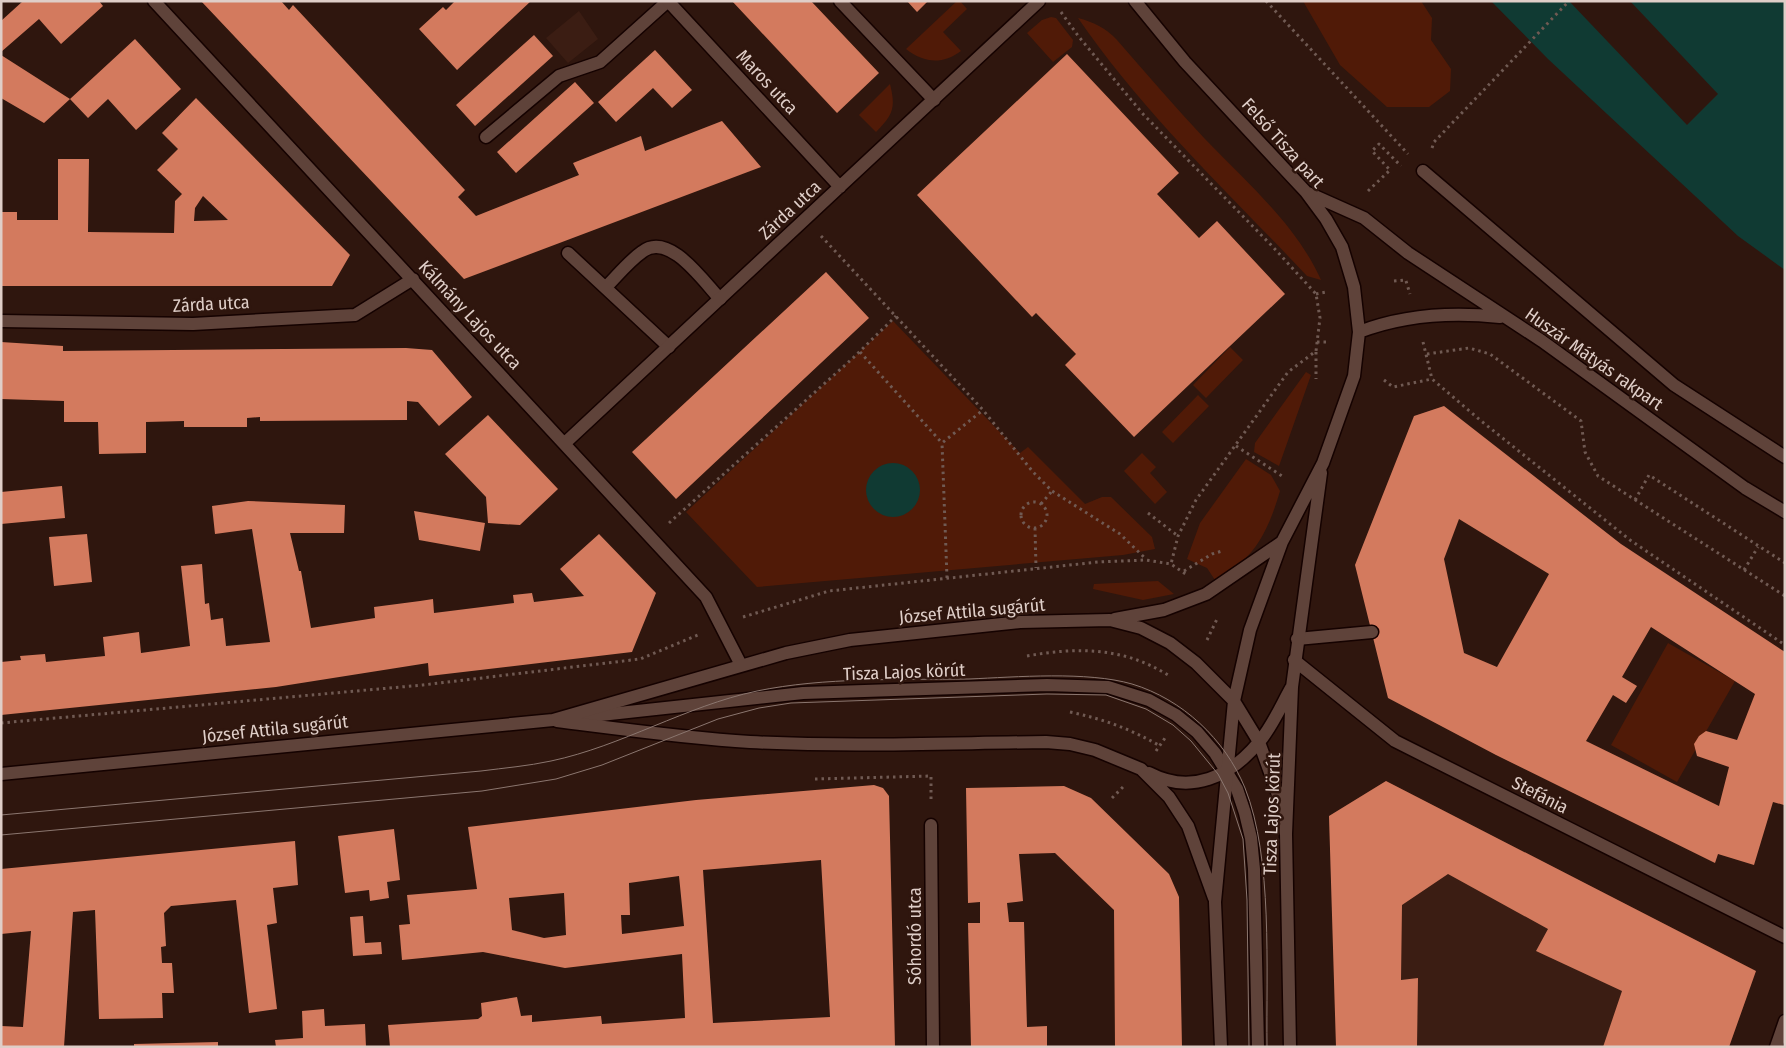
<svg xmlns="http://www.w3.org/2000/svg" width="1786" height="1048" font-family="'Fira Sans Condensed',sans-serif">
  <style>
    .built { fill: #3b1d13 }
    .green { fill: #501a07 }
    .water { fill: #103a33 }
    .pier { fill: #2f160e }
    .building { fill: #d37a5e; fill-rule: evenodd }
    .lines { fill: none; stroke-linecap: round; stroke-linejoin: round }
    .lane-casing { stroke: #150200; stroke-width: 15 }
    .street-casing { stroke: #150200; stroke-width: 15 }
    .secondary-casing { stroke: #150200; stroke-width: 15 }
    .path { stroke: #705a53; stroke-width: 3; stroke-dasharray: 2.5 4; stroke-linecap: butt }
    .lane { stroke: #5f433a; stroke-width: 12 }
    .street { stroke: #5f433a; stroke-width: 12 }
    .secondary { stroke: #5f433a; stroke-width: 12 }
    .tram { stroke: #8b766f; stroke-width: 1 }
    .labels { text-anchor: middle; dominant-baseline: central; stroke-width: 5; stroke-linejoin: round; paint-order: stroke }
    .street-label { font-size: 18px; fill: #dfcec8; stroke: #2f160e }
  </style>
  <rect width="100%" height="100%" fill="#2f160e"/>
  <path class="built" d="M 579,11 L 598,39 L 568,63 L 546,38 Z
    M 1386,781 L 1756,971 L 1729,1047 L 1336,1047 L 1329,816 Z"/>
  <path class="green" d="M 957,1 L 960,1 L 967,9 L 943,32 L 961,51 C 942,65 924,63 906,49 Z
    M 1303,1 L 1421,1 L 1432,18 L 1431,40 L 1451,69 L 1450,91 L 1429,107 L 1387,107 L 1340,65 Z
    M 1051,17 L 1056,18 L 1073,40 L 1072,47 L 1053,62 L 1027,33 L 1042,20 Z
    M 1078,18 C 1093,22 1106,28 1117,40 C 1146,73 1175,107 1205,139 C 1247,183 1296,224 1321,280 L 1307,276 C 1229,193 1143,113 1078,18 Z
    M 890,84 C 896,108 893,115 876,132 L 859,115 Z
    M 893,321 L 1020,453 L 1028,447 L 1085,504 L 1102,497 L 1111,497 L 1152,537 L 1155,549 L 1123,555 L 757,587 L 686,512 Z
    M 1230,347 L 1243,360 L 1206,398 L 1193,385 Z
    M 1306,372 L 1311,375 L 1279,466 L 1254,452 L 1255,443 Z
    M 1198,395 L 1209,406 L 1173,443 L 1162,432 Z
    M 1142,453 L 1156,467 L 1150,473 L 1167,492 L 1155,504 L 1124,471 Z
    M 1246,459 L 1271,475 L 1280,491 C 1273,515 1262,546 1241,562 C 1233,569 1224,574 1215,580 L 1207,568 L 1187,559 L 1200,523 Z
    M 1158,581 L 1174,594 L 1143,600 L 1093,589 L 1094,584 Z
    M 1668,643 L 1735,681 L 1677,782 L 1611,745 Z"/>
  <path class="water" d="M 1491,1 L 1785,1 L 1785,270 L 1738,236 L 1548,59 Z
    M866 490a27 27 0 1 1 54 0a27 27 0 1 1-54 0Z"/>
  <path class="pier" d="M 1569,1 L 1630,1 L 1718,94 L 1687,125 Z"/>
  <path class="building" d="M 23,1 L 99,1 L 103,6 L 61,44 L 39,19 L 1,52 L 1,21 Z
    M 201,1 L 281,1 L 289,10 L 293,5 L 465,190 L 458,197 L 476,216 L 579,175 L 573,163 L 641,136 L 645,151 L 722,121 L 761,167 L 464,279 Z
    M 455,1 L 531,1 L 457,70 L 419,29 L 443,7 L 446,10 Z
    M 732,1 L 811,1 L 879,73 L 837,113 Z
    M 907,1 L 928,1 L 917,12 Z
    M 534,35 L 553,56 L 475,126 L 456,105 Z
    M 135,39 L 181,89 L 136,130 L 108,99 L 88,118 L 70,99 Z
    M 655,50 L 692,90 L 672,108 L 653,88 L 616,122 L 598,102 Z
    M 1067,54 L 1179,173 L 1157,194 L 1199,238 L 1217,221 L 1285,294 L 1134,437 L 1065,365 L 1076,354 L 1036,313 L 1032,317 L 917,195 Z
    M 1,55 L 70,99 L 44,123 L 1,98 Z
    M 575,82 L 594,103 L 516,173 L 497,152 Z
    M 196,98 L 350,255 L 332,286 L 1,286 L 1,212 L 17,212 L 17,220 L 58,220 L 58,159 L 89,159 L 88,232 L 174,233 L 175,201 L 182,194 L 157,170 L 178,149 L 162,133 ZM 203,196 L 228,220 L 194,221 L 195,208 Z
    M 826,272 L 869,318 L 676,499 L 632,452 Z
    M 1,342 L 63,346 L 63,351 L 406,348 L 432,350 L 472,397 L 439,426 L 418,402 L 407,401 L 407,420 L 260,421 L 260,417 L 247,418 L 247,427 L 184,427 L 184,421 L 146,422 L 146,453 L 99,454 L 98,422 L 64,422 L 64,401 L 1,399 Z
    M 1444,406 L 1621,544 L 1785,652 L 1785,802 L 1784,805 L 1773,802 L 1754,865 L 1718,854 L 1715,863 L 1496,755 L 1388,698 L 1355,565 L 1414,416 ZM 1459,519 L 1549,574 L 1497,667 L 1464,653 L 1444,559 ZM 1651,627 L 1755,694 L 1737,740 L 1706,731 L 1699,736 L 1694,744 L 1697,756 L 1729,767 L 1719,806 L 1586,741 L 1613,695 L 1626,703 L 1637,686 L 1622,677 Z
    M 488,415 L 558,489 L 520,525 L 488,523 L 486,497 L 445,454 Z
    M 62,486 L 65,518 L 1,524 L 1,492 Z
    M 248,501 L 345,505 L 344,533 L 290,533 L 299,571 L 301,571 L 311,628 L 375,618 L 374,607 L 420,601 L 433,599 L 434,613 L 514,603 L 513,595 L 532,593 L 534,602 L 584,596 L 560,569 L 599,534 L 656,593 L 632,652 L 429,676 L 428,663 L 276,687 L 1,715 L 1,662 L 21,660 L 20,656 L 45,654 L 46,662 L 105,656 L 103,637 L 139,632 L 141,653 L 190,646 L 181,566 L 202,564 L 205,604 L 209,603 L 211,620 L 223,618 L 226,646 L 270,642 L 252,529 L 215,534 L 212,506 Z
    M 414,511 L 485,523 L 480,551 L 419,540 Z
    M 87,534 L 92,582 L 54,586 L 49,537 Z
    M 1386,781 L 1756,971 L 1729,1047 L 1603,1047 L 1622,991 L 1536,951 L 1548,929 L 1448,874 L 1402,905 L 1401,980 L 1418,978 L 1417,1047 L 1336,1047 L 1329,816 Z
    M 874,785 L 883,788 L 889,796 L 895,1047 L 390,1047 L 388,1025 L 478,1019 L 482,1016 L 481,1003 L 517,997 L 521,1016 L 532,1015 L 532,1022 L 601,1016 L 602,1024 L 685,1018 L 682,954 L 565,968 L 483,952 L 402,960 L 399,925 L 410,924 L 407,895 L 477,889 L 468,827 L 696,800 ZM 821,860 L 830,1017 L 713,1023 L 703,870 ZM 679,876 L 684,926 L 622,934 L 621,915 L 630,915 L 629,883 ZM 564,893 L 566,935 L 544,938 L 512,930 L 509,898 Z
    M 1064,786 L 1091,798 L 1169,874 L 1179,897 L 1182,1047 L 1115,1047 L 1114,910 L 1055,853 L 1019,854 L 1023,901 L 1007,903 L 1009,922 L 1024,922 L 1027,1027 L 1047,1026 L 1047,1047 L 971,1047 L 968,923 L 980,923 L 980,902 L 968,903 L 966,788 Z
    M 394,829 L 400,880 L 387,882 L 389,898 L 370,901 L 369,890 L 345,893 L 338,836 Z
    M 295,841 L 298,885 L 273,888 L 277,923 L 267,925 L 277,1009 L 249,1013 L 236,900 L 171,906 L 164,913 L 166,946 L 161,947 L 162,963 L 172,963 L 174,993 L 162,993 L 163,1018 L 99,1019 L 95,910 L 73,912 L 64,1047 L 1,1047 L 1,1026 L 23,1027 L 31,931 L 1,934 L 1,869 Z
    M 363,916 L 365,943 L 381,942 L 382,954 L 353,956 L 350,917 Z
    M 324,1009 L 325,1026 L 365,1024 L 366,1047 L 276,1047 L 275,1040 L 303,1038 L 302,1011 Z
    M 218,1042 L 218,1047 L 134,1047 L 134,1044 Z"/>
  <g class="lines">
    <defs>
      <path id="lane" d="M 840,1 L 934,100
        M 486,137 L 559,76 L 600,62 L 668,1
        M 1423,171 L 1674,385 L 1785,457
        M 568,253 L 669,347
        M 606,287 C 617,276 629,261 642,252 C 669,231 703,281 720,299
        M 1297,639 L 1372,632
        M 573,718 L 803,693 L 1047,685 L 1108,687 L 1149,700 L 1176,715 L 1197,732 L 1215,753 L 1237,789 L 1245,813 L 1251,838 L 1254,869 L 1258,1047"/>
      <path id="street" d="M 154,1 L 706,597 L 741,665
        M 668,1 L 840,187
        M 1,321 L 193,324 L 355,315 L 413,279
        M 565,443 L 1039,1
        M 1294,660 L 1395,741 L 1785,937
        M 931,825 L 933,1047
        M 1776,1047 L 1785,1021"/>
      <path id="secondary" d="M 1135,1 L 1185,62 L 1306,192 L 1326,219 L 1342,247 L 1354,287 L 1359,332 L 1354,376 L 1323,463 L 1282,542 L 1250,630 L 1234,701 L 1215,902 L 1221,1047
        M 1308,193 L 1364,218 L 1408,253 L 1542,341 L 1745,488 L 1785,512
        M 1359,332 C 1403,315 1453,312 1500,317
        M 1115,619 L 1164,610 L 1206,594 L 1282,542
        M 557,721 C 621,729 685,738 750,742 C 848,747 947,743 1046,742 L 1070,744 L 1095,750 L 1141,769 L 1169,797 L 1188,826 L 1214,898
        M 1149,773 C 1191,795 1230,777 1259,742 C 1272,727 1281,706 1291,688
        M 1,774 L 553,720 L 786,653 L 850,640 L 1020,622 L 1110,620 L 1141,628 L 1170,643 L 1196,663 L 1234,701 L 1259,742 L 1277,792 L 1286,834
        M 1290,1047 L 1286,834 L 1292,687 L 1321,473"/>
    </defs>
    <use href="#lane" class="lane-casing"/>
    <use href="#street" class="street-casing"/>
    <use href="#secondary" class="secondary-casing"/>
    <path class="path" d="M 1266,1 L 1408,154
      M 1061,12 L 1079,37 L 1143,114 L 1273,247 L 1316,294 L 1320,318 L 1316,351 L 1288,372 L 1196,500 L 1178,536 L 1171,564
      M 1432,148 L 1434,142 L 1569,1
      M 1368,191 L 1390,170 L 1372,151 L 1379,144 L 1401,166
      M 821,236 L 983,410 L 1033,472 L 1052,491 L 1120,534 L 1146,559
      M 1394,281 L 1405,280
      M 1406,281 L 1410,294
      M 1316,294 L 1326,292
      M 1317,342 L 1328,342
      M 1423,342 L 1432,379 L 1480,420 L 1630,540 L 1785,645
      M 860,352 L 942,443
      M 1316,352 L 1316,379
      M 1427,354 L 1469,348 L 1490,354 L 1581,421 L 1585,452 L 1598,476 L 1785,596
      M 1384,380 L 1393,387 L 1432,379
      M 1236,446 L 1282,476
      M 1635,500 L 1649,475 L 1785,563
      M1021 515a13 13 0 1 1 26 0a13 13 0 1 1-26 0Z
      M 1041,504 L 1052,491
      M 1148,513 L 1178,536
      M 669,523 L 853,358 L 896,316
      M 1035,528 L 1036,568
      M 1744,570 L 1758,547
      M 1184,571 L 1212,554 L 1222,551
      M 947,578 L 942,443 L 983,410
      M 743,617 L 829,591 L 1098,562 L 1146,560 L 1171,564 L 1187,575
      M 1207,640 L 1218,617
      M 1027,656 C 1077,647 1123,647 1168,675
      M 1070,712 C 1103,719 1131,729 1160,746
      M 1,723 L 423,685 L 640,659 L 698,635
      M 1156,751 L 1165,738
      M 815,779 L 931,776 L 931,802
      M 1112,798 L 1123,787"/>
    <use href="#lane" class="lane"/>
    <use href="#street" class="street"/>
    <use href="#secondary" class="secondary"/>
    <path class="tram" d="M 1,815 L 481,771 C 504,768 528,766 551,761 C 622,746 686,706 757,691 C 825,677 899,680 969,679 C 1016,677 1087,671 1132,684 C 1182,699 1225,739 1245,788 C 1273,858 1266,970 1267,1047
      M 1,835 L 482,791 L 556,779 L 602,765 L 718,719 L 759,708 L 791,703 L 1047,694 L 1106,695 L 1146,709 L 1173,725 L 1191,741 L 1218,774 L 1228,793 L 1243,839 L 1247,900 L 1249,1047"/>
  </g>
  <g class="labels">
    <g class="street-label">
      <text transform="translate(767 82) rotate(47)">Maros utca</text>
      <text transform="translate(1283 143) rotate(48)">Felső Tisza part</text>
      <text transform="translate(790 210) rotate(-43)">Zárda utca</text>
      <text transform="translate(211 304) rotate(-3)">Zárda utca</text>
      <text transform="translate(470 315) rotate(47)">Kálmány Lajos utca</text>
      <text transform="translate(1594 359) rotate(35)">Huszár Mátyás rakpart</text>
      <text transform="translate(972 611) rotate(-5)">József Attila sugárút</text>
      <text transform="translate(904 672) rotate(-2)">Tisza Lajos körút</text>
      <text transform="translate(275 729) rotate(-6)">József Attila sugárút</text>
      <text transform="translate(1540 795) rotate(27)">Stefánia</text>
      <text transform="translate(1272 814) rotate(-88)">Tisza Lajos körút</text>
      <text transform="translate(915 936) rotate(-90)">Sóhordó utca</text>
    </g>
  </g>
  <rect width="1786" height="1048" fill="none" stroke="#dfcec8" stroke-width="5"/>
</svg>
